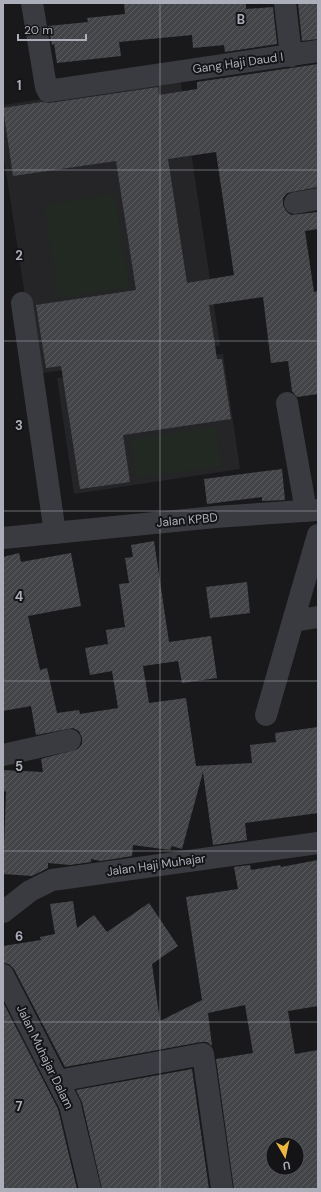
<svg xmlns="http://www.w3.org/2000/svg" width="321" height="1192" font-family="'DM Sans',sans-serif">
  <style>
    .built { fill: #252528 }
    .grass { fill: #212922 }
    .building { fill: url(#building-hatch); fill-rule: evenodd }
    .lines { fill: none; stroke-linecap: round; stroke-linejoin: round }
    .minor { stroke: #3a3b40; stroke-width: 22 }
    .grid { fill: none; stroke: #acafba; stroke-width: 1; stroke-opacity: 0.55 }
    .labels { text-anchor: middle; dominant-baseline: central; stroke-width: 4; stroke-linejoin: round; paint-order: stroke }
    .street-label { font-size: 12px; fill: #acafba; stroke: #141416 }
    .grid-label { font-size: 13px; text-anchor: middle; font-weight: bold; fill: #acafba; stroke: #141416; stroke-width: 4; stroke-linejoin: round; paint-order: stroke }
  </style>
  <defs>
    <pattern id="building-hatch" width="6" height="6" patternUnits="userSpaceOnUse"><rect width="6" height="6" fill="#434448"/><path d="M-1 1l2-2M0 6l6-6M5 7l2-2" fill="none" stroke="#5b5c60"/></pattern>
  </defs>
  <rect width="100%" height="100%" fill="#19191b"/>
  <path class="built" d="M 180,78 L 220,346 L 37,374 L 3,152 L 3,105 Z
    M 223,354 L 240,469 L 74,494 L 57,378 Z"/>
  <path class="grass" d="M 115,194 L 129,287 L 58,298 L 44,205 Z
    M 216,427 L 222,466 L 136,478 L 130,439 Z"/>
  <path class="building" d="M 124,3 L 246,3 L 246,9 L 273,7 L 277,44 L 225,52 L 224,45 L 193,48 L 192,35 L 119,42 L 121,56 L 57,63 L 54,44 L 52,45 L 48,26 L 88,22 L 87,18 L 125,14 Z
    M 298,3 L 317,3 L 318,39 L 302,41 Z
    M 318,64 L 318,187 L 287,193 L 283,198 L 283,205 L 286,211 L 291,215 L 318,212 L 318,229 L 305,231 L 314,292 L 318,291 L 318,394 L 297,397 L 292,391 L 288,361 L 271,363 L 263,297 L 209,305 L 217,359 L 222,359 L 231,419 L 123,435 L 130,482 L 80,489 L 61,366 L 46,368 L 36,305 L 136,290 L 116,161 L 13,176 L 3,108 L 42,102 L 50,103 L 158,87 L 159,95 L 197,89 L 197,82 ZM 216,152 L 234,275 L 187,283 L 168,159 Z
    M 282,469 L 285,500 L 262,501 L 262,497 L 207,504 L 204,479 Z
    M 154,541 L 169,642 L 211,636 L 217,678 L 182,683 L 178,661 L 143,666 L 149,703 L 186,698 L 196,766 L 252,763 L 250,745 L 276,742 L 275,733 L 318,727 L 318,813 L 245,823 L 247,840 L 213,845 L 203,772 L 182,849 L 172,846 L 170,850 L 133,845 L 132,856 L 101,861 L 91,859 L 91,862 L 70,865 L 48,863 L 48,868 L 32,876 L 3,874 L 6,791 L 3,792 L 3,770 L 43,772 L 41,759 L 78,749 L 82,744 L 82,738 L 79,731 L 73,728 L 36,735 L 31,706 L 3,711 L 3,557 L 19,553 L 21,562 L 71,553 L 81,606 L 28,616 L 40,670 L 47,668 L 57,713 L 79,710 L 80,714 L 118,708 L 112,671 L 90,675 L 85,648 L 108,644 L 106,630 L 125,627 L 119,584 L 129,583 L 125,558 L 133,557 L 131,545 Z
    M 247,582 L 250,613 L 210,618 L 206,587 Z
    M 318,860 L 318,1006 L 288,1011 L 295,1054 L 318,1050 L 318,1189 L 234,1189 L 216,1059 L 253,1053 L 245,1005 L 208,1013 L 212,1046 L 207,1042 L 201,1042 L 65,1067 L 14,969 L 9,964 L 3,963 L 3,946 L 41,940 L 40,937 L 55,934 L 50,904 L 73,901 L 77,928 L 94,915 L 107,932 L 149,903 L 178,946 L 152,964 L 160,1021 L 202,1000 L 186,897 L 238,889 L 234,867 L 250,865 L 251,870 L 280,865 L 281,867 ZM 273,1144 L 297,1144 L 297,1168 L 273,1168 Z
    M 3,1002 L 58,1109 L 77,1189 L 3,1189 Z
    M 192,1069 L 209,1189 L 102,1189 L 82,1102 L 76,1090 Z"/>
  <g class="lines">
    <path class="minor" d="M 32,3 L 46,87 L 48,91 L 318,51
      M 285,3 L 291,56
      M 295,203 L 318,199
      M 22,303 L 55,533
      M 287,403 L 306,511
      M 3,538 L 215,517 L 318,510
      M 293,621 L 318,535
      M 266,715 L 293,621 L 318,617
      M 3,755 L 70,740
      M 3,912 L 30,891 L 52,880 L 318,843
      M 3,975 L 70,1105 L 90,1189
      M 58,1081 L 203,1054 L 222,1189"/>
  </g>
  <path class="grid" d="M 160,3 L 160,1189M 3,170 L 318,170M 3,341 L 318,341M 3,511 L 318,511M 3,681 L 318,681M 3,851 L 318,851M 3,1022 L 318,1022"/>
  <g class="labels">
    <g class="street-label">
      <text transform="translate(238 63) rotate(-8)">Gang Haji Daud I</text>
      <text transform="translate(187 520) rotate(-5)">Jalan KPBD</text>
      <text transform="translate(156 865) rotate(-8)">Jalan Haji Muhajar</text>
      <text transform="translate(45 1057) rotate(64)">Jalan Muhajar Dalam</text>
    </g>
  </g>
  <g class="grid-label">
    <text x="241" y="24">B</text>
    <text x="19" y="90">1</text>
    <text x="19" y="260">2</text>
    <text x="19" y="430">3</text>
    <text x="19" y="601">4</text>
    <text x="19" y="771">5</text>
    <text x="19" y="941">6</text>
    <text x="19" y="1111">7</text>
  </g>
  <rect width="321" height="1192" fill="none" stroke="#acafba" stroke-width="8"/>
  <g transform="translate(285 1156) rotate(171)"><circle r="19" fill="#141416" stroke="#515258"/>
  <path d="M0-3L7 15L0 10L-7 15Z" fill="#ebb741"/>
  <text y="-6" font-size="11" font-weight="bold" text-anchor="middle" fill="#acafba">U</text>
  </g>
  <path d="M18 34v6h68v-6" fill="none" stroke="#acafba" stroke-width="2"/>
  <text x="24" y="34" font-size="12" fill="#acafba" stroke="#141416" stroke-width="3" paint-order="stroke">20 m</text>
</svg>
